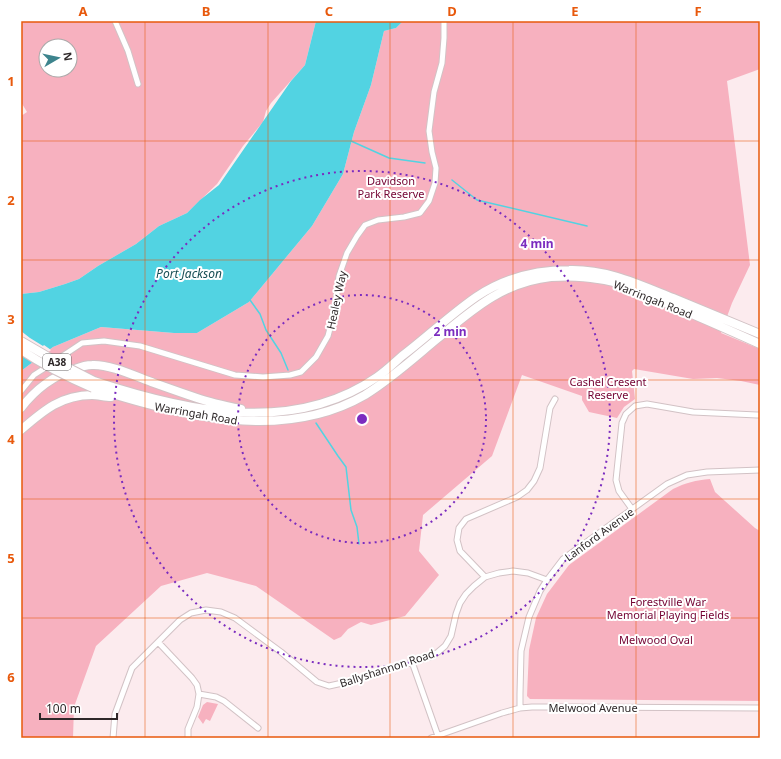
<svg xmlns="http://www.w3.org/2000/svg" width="781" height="759" font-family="'Noto Sans',sans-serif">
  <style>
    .green { fill: #f7b1bf; fill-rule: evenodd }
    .water { fill: #52d3e2 }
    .pier { fill: #fcebee }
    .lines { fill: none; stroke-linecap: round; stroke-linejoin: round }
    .stream { stroke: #52d3e2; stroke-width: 1.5 }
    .minor-casing { stroke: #d2c2c5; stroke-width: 7 }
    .trunk-casing { stroke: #d2c2c5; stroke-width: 10 }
    .minor { stroke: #fff; stroke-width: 5 }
    .trunk { stroke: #fff; stroke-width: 8 }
    .trunk-bridge-casing { stroke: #d2c2c5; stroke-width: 10; stroke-linecap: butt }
    .trunk-bridge { stroke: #fff; stroke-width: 8 }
    .grid { fill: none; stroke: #e8590c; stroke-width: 1; stroke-opacity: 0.55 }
    .ring { fill: none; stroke: #7b2cbf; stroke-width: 2; stroke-dasharray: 2 4 }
    .labels { text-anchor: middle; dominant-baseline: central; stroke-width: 4; stroke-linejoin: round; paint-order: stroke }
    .shield { fill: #fff; stroke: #6d6869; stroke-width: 1 }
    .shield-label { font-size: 10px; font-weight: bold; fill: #2e2829 }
    .park-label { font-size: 11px; fill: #730031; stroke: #fff }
    .street-label { font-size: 11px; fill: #2e2829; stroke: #fff }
    .water-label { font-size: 12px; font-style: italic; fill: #154d54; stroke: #fff }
    .centre { fill: #7b2cbf; stroke: #fff; stroke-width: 2 }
    .ring-label { font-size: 12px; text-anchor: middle; font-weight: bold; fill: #7b2cbf; stroke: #fff; stroke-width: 4; stroke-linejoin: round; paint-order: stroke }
    .neatline { fill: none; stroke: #e8590c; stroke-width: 1.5 }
    .grid-label { font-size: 13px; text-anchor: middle; font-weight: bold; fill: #e8590c }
  </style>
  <rect width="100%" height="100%" fill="#fcebee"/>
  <path class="green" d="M 21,21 L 316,21 L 305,65 L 271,103 L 266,111 L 263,122 L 243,146 L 217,184 L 187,213 L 159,226 L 136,244 L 98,266 L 79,279 L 65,284 L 39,292 L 21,294 L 21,116 L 27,112 L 21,102 ZM 46,46 L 70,46 L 70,70 L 46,70 Z
    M 403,21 L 760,21 L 760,69 L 727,81 L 750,265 L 732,303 L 721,333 L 760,349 L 760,385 L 741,381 L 717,378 L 693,379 L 634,369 L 632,371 L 635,399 L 624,407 L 617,418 L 589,412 L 582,400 L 582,396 L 522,375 L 492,456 L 423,515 L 419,551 L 439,575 L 405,616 L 371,625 L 361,622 L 348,629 L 341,637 L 334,640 L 256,586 L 207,573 L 161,586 L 96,646 L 74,707 L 73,738 L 21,738 L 21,371 L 53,347 L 101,327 L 174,333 L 197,333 L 249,302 L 312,226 L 343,174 L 354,132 L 371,85 L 384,31 L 396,28 Z
    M 710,479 L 715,492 L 755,528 L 760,531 L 760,701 L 530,699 L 527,696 L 529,650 L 536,618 L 547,594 L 569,565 L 673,489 C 685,483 696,480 710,479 Z
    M 207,702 L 218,704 L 210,721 L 206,719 L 203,724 L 198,717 L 203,705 Z"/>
  <path class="water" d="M 316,21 L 403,21 L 396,28 L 384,31 L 371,85 L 354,132 L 343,174 L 312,226 L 249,302 L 197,333 L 174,333 L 101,327 L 53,347 L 21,371 L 21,294 L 39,292 L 65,284 L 79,279 L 98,266 L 136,244 L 159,226 L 187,213 L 200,200 L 219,185 L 291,81 L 305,65 Z"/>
  <path class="pier" d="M 21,331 L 30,338 L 43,346 L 44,345 L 51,350 L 35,363 L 33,362 L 32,363 L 31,360 L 21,354 Z"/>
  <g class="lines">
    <path class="stream" d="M 351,141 L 389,158 L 425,163
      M 452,180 L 477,200 L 587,226
      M 250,300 L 260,314 L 266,330 L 281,353 L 288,370
      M 316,423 L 338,456 L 346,467 L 351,510 L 357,527 L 359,544"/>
    <defs>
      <path id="minor" d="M 115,21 L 128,51 L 138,84
        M 55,361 L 82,343 L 104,341 L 140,346 L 235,375 L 263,377 L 290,375 L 301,372 L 316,357 L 328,336 L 335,309 L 339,276 L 347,253 L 357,236 L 365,225 L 378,220 L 404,217 L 420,213 L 429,201 L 435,183 L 436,168 L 432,152 L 429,131 L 434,92 L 442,63 L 444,38 L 444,21
        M 21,391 L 34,375 L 48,366
        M 632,509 L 619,491 L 616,480 L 622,423 L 626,414 L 635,406 L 647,404 L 693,412 L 757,415 L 760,415
        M 485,577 L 460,551 L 457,540 L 459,528 L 466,519 L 517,497 L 527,490 L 534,481 L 540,468 L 550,408 L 555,399
        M 158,642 L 192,678 L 197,685 L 199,694 L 197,707 L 188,729 L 188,738
        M 412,662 L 438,736
        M 199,694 L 216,697 L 224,701 L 258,728
        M 520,708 L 520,694 L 521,651 L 529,617 L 540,591 L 547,580 L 563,559 L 667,484 L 687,475 L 707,472 L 760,470
        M 113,738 L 115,714 L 132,668 L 180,620 L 191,613 L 206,610 L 221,612 L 235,618 L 281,652 L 317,682 L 329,686 L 347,682 L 412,662 L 430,657 L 438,652 L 445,646 L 451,636 L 456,614 L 460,603 L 466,594 L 474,586 L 485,577 L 499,573 L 513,571 L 528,573 L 547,580
        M 431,738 L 502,713 L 520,708 L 532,707 L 573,707 L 760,708"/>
      <path id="trunk" d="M 94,381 C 185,411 292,436 377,377 C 386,371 394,363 402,356 C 427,337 450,315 476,297 C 503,279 536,270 569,270 C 607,269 638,284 673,298 C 702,310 731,322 760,334
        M 93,388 C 179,415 282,443 365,395 C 391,379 414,358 437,339 C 472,310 503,282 551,277 C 566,276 582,276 598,279 C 624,282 649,296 673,306 C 702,318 731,331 760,344
        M 21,408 C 35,390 52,376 75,369 C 80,367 86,365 92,365 C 110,364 137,377 154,383 C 168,388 182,393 197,398 C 211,403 226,406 241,409
        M 21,430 C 43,411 61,395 92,395 C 98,395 105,397 111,397"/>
    </defs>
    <use href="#minor" class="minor-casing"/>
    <use href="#trunk" class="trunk-casing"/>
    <use href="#minor" class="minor"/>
    <use href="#trunk" class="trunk"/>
    <defs>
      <path id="trunk-bridge" d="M 21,341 L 57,362 L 94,381
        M 21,350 C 45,366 67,377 93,388"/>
    </defs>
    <use href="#trunk-bridge" class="trunk-bridge-casing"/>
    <use href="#trunk-bridge" class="trunk-bridge"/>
  </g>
  <path class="grid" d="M 145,21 L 145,738M 268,21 L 268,738M 390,21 L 390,738M 513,21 L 513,738M 636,21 L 636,738M 21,141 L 760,141M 21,260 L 760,260M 21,380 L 760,380M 21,499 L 760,499M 21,618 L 760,618"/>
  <g class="ring">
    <circle cx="362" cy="419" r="124"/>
    <circle cx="362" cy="419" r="248"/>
  </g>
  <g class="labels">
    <rect class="shield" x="43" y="354" width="28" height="16" rx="3"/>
    <g class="shield-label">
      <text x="57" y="362">A38</text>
    </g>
    <g class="park-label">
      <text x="391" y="180">Davidson<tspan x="391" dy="13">Park Reserve</tspan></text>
      <text x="608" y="381">Cashel Cresent<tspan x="608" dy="13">Reserve</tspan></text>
      <text x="668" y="601">Forestville War<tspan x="668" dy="13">Memorial Playing Fields</tspan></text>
      <text x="656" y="639">Melwood Oval</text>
    </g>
    <g class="street-label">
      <text transform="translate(653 299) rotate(22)">Warringah Road</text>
      <text transform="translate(336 300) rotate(-78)">Healey Way</text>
      <text transform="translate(196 413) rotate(10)">Warringah Road</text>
      <text transform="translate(599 534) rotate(-36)">Lanford Avenue</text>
      <text transform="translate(387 668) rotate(-18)">Ballyshannon Road</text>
      <text x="593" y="707">Melwood Avenue</text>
    </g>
    <g class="water-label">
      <text x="189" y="273">Port Jackson</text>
    </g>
  </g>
  <circle cx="362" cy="419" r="6" class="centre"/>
  <g class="ring-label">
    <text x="537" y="248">4 min</text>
    <text x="450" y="336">2 min</text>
  </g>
  <rect width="781" height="759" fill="none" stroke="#ffffff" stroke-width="44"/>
  <g transform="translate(58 58) rotate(81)"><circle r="19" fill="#ffffff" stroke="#aba9a9"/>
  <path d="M0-3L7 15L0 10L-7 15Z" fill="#3d848d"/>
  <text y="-6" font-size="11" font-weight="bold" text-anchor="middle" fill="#2e2829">N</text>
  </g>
  <path d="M40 713v6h77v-6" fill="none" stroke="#2e2829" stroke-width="2"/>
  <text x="46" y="713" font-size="12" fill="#2e2829" stroke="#ffffff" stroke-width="3" paint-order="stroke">100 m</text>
  <rect x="22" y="22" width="737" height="715" class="neatline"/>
  <g class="grid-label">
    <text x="83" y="16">A</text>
    <text x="206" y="16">B</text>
    <text x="329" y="16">C</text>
    <text x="452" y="16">D</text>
    <text x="575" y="16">E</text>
    <text x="698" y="16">F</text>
    <text x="11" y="86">1</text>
    <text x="11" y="205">2</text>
    <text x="11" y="324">3</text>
    <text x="11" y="444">4</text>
    <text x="11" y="563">5</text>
    <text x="11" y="682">6</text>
  </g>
</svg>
